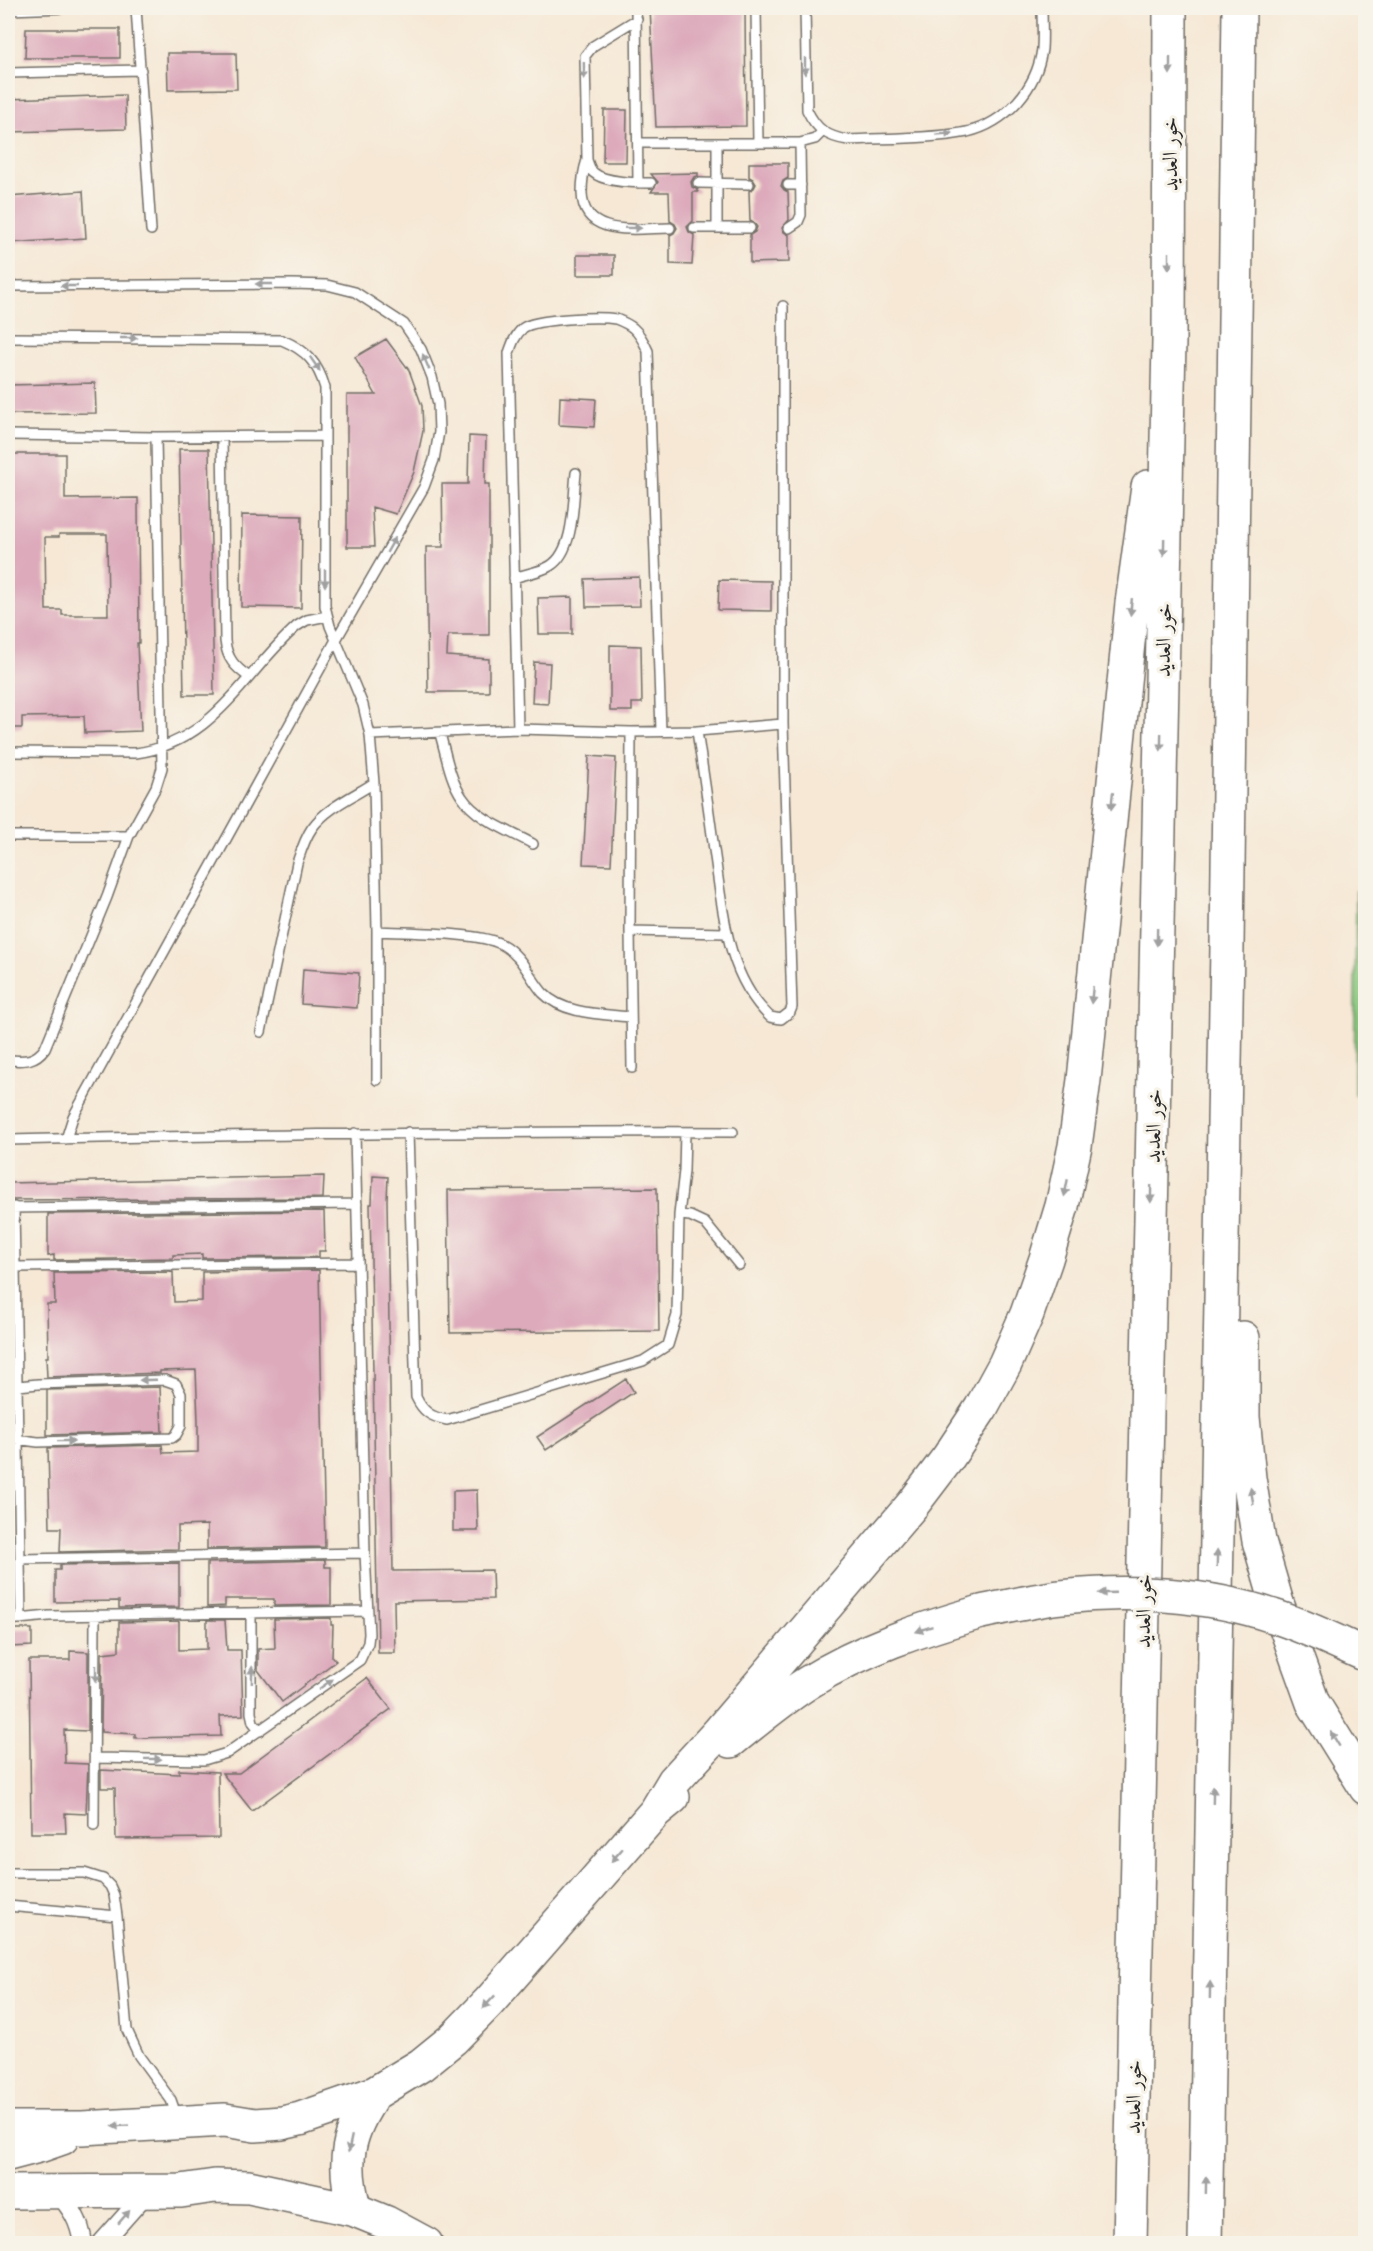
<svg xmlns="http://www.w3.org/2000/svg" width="1373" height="2251" font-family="'Libre Caslon Text',Amiri,serif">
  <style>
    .green { fill: #89c77e; stroke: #5a7954; stroke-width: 1.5 }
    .building { fill: #ddaabc; fill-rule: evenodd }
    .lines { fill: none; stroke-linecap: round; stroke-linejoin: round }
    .lane-casing { stroke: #726d66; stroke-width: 12 }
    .street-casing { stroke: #726d66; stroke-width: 21 }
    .highway-casing { stroke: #726d66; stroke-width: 36 }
    .lane { stroke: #fff; stroke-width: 9 }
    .street { stroke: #fff; stroke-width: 18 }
    .highway { stroke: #fff; stroke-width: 33 }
    .highway-bridge-casing { stroke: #726d66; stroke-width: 36; stroke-linecap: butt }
    .highway-bridge { stroke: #fff; stroke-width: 33 }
    .oneway { fill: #a0a0a0 }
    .labels { text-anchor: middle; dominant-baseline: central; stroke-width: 6; stroke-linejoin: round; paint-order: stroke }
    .street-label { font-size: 21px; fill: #2b2b2b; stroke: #f7f3e8 }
  </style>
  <rect width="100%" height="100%" fill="#f7f3e8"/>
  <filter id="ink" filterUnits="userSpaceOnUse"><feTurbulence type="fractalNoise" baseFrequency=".0167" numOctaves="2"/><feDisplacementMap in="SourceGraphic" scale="12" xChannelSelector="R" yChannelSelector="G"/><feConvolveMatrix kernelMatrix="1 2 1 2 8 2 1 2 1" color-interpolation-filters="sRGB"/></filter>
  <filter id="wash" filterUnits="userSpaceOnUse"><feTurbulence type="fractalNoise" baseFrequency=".008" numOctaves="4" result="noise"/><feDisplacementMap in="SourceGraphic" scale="24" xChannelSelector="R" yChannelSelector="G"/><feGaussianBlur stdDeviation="1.35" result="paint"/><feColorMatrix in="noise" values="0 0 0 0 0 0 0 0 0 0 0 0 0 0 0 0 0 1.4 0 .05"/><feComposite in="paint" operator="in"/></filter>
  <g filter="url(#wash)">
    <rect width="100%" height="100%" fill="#f6e8d5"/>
    <path class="green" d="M 1363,889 L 1366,902 L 1365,1098 L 1354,1095 L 1356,891 Z"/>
    <g id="blocks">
      <path class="building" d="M 650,8 L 745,8 L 746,126 L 656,127 Z
        M 26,29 L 120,29 L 120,58 L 25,58 Z
        M 167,53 L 236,53 L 237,89 L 168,90 Z
        M 125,95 L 126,129 L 8,132 L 8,99 Z
        M 604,110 L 627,110 L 626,162 L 603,162 Z
        M 749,163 L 788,163 L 788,178 L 783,181 L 781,186 L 784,190 L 788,192 L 789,220 L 782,228 L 784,232 L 789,235 L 789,262 L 750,263 L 750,235 L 755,232 L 757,227 L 754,223 L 750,221 L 749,191 L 754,188 L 756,184 L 753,179 L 749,177 Z
        M 698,173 L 698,176 L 694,177 L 691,182 L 692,187 L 698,190 L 698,192 L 693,192 L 693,221 L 687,227 L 689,232 L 694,235 L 692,265 L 670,264 L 670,235 L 674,233 L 677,228 L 675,224 L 670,221 L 669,192 L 651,192 L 658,182 L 651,174 Z
        M 83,191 L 86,238 L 8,243 L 8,197 Z
        M 577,255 L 614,255 L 614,275 L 577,275 Z
        M 386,339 L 409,370 L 422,406 L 423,431 L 414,472 L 396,514 L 372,507 L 374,547 L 347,547 L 347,395 L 376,395 L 355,357 Z
        M 95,383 L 96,413 L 8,414 L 8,385 Z
        M 560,397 L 596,399 L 594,427 L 559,425 Z
        M 469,436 L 486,437 L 485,484 L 489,484 L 489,635 L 448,635 L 447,656 L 489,659 L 489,692 L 428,692 L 426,547 L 443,547 L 442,484 L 468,484 Z
        M 179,449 L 209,449 L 214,695 L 184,695 Z
        M 8,454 L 65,454 L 65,499 L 138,498 L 139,643 L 137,643 L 141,731 L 85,733 L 84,716 L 22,717 L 22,728 L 8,728 ZM 59,534 L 107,534 L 108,615 L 62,615 L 62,610 L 46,610 L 45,537 L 59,537 Z
        M 242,515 L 302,516 L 301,608 L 241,607 Z
        M 639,577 L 640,606 L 586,607 L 585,579 Z
        M 719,580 L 771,581 L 771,611 L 718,610 Z
        M 572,597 L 572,634 L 539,634 L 538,598 Z
        M 610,645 L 641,646 L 642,703 L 632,703 L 632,711 L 610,711 Z
        M 534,662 L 550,663 L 548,704 L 532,703 Z
        M 589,756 L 616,758 L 611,865 L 583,864 Z
        M 303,969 L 359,973 L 357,1008 L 301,1004 Z
        M 324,1176 L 323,1198 L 8,1200 L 8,1183 Z
        M 373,1176 L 388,1177 L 387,1200 L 393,1571 L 492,1570 L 493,1599 L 394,1601 L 395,1653 L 378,1653 L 370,1204 L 372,1204 Z
        M 657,1188 L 659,1331 L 450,1333 L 448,1190 Z
        M 324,1211 L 325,1251 L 319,1251 L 319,1257 L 202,1258 L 202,1254 L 173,1255 L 173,1258 L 54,1260 L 54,1255 L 48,1256 L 48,1214 Z
        M 319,1270 L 325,1547 L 207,1549 L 207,1525 L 178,1526 L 178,1549 L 60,1552 L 61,1528 L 50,1528 L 48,1448 L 162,1445 L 163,1453 L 198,1452 L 198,1421 L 196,1370 L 160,1371 L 160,1373 L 47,1377 L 46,1357 L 48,1357 L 47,1304 L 55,1304 L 54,1273 L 173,1272 L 174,1302 L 202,1301 L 202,1272 Z
        M 626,1379 L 634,1392 L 546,1450 L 537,1437 Z
        M 160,1387 L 162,1432 L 47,1435 L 47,1390 Z
        M 477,1490 L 478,1531 L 453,1531 L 453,1491 Z
        M 325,1560 L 325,1567 L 331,1567 L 331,1605 L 274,1606 L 274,1599 L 225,1599 L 225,1606 L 207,1607 L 207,1563 Z
        M 179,1563 L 179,1607 L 119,1608 L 119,1601 L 55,1602 L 55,1570 L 60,1570 L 60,1565 Z
        M 331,1618 L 331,1625 L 333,1625 L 332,1657 L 336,1661 L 282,1702 L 258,1670 L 258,1649 L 275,1648 L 274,1619 Z
        M 207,1620 L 225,1620 L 227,1650 L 241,1650 L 243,1715 L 220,1716 L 221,1736 L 135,1738 L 135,1734 L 101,1732 L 102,1653 L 119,1651 L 119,1622 L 179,1621 L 179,1650 L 207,1649 Z
        M 8,1629 L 32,1629 L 32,1646 L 8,1647 Z
        M 70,1651 L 88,1652 L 88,1731 L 64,1730 L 65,1763 L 88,1764 L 86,1814 L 65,1813 L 66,1833 L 31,1833 L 29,1660 L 70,1660 Z
        M 367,1678 L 391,1709 L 252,1811 L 222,1773 L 239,1773 Z
        M 101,1770 L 179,1774 L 179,1770 L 218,1772 L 219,1838 L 116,1839 L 115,1788 L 101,1788 Z"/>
    </g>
  </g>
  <g filter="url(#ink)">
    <use href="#blocks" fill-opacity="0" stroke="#726d66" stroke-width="1.5"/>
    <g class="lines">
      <defs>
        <path id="lane" d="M 136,8 L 151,230
          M 636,8 L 638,183
          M 756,8 L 758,143
          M 805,8 L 807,110 C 816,129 827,137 848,140 C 884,138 933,139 967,132 C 1006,123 1037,88 1042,49 C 1043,35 1042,21 1042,8
          M 8,10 L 65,8
          M 637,19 L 593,46 L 585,56 L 587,160 C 583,172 582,181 582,193 C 583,239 638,228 670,228
          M 8,73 L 141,70
          M 639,143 L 800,143 L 815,139 L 822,132
          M 587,160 C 589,165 590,170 594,173 C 604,182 637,183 651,183
          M 698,183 L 749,184
          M 788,185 L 801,185
          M 694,228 L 750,228
          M 717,228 L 717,144
          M 789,228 L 798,222 L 801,215 L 800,143
          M 8,286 L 293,284 L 327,285 L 355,292 L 404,324 L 421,349 L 432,377 L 438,404 L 439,432 L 434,460 L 424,487 L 337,638 L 73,1117 L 66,1139
          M 8,338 L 282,340 C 306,350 318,363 325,388 L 325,606 L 330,626 L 363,705 L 370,735 L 374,783 L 377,931 L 377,1080
          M 8,435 L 156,437 L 325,436
          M 222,437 L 225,641 C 227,659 235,667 249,677
          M 514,578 C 525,574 540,572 550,566 C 575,551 573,500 576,473
          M 518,729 L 509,353 C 512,344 515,335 523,328 C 535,319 599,316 616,319 C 621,321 628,324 633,328 C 640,334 644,342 648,351 L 661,731
          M 697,731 C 703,771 709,810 714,850 C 723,908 725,974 770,1017 L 781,1019 L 790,1012 L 792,1007 L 783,724 L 783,306
          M 631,732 L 630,931 L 632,1068
          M 440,734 C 446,754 450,780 462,797 C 477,820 510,831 533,844
          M 370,735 L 518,729 L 631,732 L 697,731 L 783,724
          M 8,752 L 136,753 C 215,742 243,674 297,626 L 307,620 L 327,616
          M 8,836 L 129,836
          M 377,931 C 407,933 478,932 501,944 C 522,955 529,977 543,993 C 564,1015 604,1014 631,1017
          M 630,931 L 726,933
          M 261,1032 L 297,863 C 301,851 305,838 312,828 C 326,808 354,796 374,783
          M 8,1060 C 24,1061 35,1062 45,1048 L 107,897 L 129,836 L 156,787 L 162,768 L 156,437
          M 408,1132 L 416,1397 C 423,1412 431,1417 447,1420 L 643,1361 L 668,1345 L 677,1315 L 679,1215 L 684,1171 L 685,1132
          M 8,1140 C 249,1135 491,1131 733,1132
          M 14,1207 L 21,1619
          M 8,1208 L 357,1204
          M 679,1215 L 690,1216 L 705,1223 L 739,1265
          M 15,1267 L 358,1263
          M 8,1387 L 38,1384 L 165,1380 L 176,1384 L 181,1394 L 181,1426 L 176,1435 L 172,1438 L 38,1442 L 8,1438
          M 20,1559 L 365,1553
          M 251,1613 L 251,1713 L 253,1722 L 260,1731
          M 8,1620 L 49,1616 L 368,1611
          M 95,1758 L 204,1760 L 227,1753 L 360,1660 L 368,1643 L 369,1634 L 365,1553 L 355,1133
          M 94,1825 L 95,1615
          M 8,1873 L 84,1873 L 103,1879 L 110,1886 L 114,1895 L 117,1916 L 127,2030 L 139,2056 L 171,2100 L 177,2117
          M 8,1906 L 117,1916"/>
        <path id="street" d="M 56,2191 C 71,2207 80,2221 83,2244
          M 101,2244 L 148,2191"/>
        <path id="highway" d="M 1243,1338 L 1243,1417 L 1249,1478 L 1259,1541 L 1277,1603 L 1313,1703 L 1366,1788
          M 731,1741 C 757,1720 782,1699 809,1682 C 862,1649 921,1629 981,1612
          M 656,1811 L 674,1781 L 718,1733 L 913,1504 L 948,1458 L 981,1408 L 1005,1364 L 1027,1314 L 1046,1259 L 1062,1206 L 1075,1146 L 1084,1080 L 1132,603 L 1148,487
          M 8,2128 L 82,2128 L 225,2120 L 255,2125 L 282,2123 L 300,2119 L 375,2093 L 421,2065 L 453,2039 L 489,2002 L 656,1811 L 673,1797
          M 8,2154 L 42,2145 L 62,2138
          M 8,2192 L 181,2191 L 215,2186 L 249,2187 L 355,2210 L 387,2223 L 426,2244
          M 355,2210 C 341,2163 347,2132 375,2093
          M 1130,2244 L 1169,341 L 1170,8
          M 1205,2244 L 1227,946 L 1239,8"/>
      </defs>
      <use href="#lane" class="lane-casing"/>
      <use href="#street" class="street-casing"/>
      <use href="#highway" class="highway-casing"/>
      <use href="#lane" class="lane"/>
      <use href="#street" class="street"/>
      <use href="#highway" class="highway"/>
      <defs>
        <path id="highway-bridge" d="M 981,1612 C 1007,1607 1034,1600 1061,1597 C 1129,1589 1208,1594 1273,1616 C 1305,1626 1335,1641 1366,1655"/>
      </defs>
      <use href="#highway-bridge" class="highway-bridge-casing"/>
      <use href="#highway-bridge" class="highway-bridge"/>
    </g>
    <defs><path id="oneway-solid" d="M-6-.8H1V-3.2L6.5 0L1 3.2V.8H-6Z" transform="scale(1.5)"/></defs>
    <g class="oneway">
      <use href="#oneway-solid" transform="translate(805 66) rotate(90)"/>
      <use href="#oneway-solid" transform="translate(1170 66) rotate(90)"/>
      <use href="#oneway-solid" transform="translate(584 71) rotate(89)"/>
      <use href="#oneway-solid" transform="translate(944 134) rotate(-4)"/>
      <use href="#oneway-solid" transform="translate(633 228) rotate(1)"/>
      <use href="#oneway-solid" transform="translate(1169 261) rotate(90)"/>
      <use href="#oneway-solid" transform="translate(264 284) rotate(180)"/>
      <use href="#oneway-solid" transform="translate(69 286) rotate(180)"/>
      <use href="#oneway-solid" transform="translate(129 338)"/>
      <use href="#oneway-solid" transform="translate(426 362) rotate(-113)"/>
      <use href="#oneway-solid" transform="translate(315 364) rotate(55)"/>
      <use href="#oneway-solid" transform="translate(391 545) rotate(-60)"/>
      <use href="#oneway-solid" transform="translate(1164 547) rotate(91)"/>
      <use href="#oneway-solid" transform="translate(325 578) rotate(90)"/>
      <use href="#oneway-solid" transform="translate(1131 607) rotate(96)"/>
      <use href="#oneway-solid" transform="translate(1161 742) rotate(91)"/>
      <use href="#oneway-solid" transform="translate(1112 801) rotate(96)"/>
      <use href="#oneway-solid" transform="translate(1157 937) rotate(91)"/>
      <use href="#oneway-solid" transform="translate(1092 995) rotate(96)"/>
      <use href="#oneway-solid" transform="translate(1066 1188) rotate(101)"/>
      <use href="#oneway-solid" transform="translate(1151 1194) rotate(91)"/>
      <use href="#oneway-solid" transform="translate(148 1380) rotate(178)"/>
      <use href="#oneway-solid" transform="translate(66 1441) rotate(-1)"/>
      <use href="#oneway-solid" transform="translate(1252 1496) rotate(-100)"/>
      <use href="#oneway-solid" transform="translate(1217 1558) rotate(-89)"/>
      <use href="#oneway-solid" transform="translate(1107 1593) rotate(178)"/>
      <use href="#oneway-solid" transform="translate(924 1629) rotate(161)"/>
      <use href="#oneway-solid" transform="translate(96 1674) rotate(90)"/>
      <use href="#oneway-solid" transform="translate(252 1675) rotate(-89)"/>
      <use href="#oneway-solid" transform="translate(326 1684) rotate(-35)"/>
      <use href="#oneway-solid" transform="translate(1335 1739) rotate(-121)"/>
      <use href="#oneway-solid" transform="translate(153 1759) rotate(1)"/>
      <use href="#oneway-solid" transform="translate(1213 1795) rotate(-89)"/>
      <use href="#oneway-solid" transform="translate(617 1855) rotate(131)"/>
      <use href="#oneway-solid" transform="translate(1210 1990) rotate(-89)"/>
      <use href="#oneway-solid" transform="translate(489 2002) rotate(133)"/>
      <use href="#oneway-solid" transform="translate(120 2126) rotate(177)"/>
      <use href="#oneway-solid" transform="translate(350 2144) rotate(102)"/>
      <use href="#oneway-solid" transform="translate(1206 2185) rotate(-89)"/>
      <use href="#oneway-solid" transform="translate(124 2217) rotate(-49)"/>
    </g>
  </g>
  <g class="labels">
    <g class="street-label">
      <text transform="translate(1169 154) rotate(-90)">خور العديد</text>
      <text transform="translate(1163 640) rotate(-89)">خور العديد</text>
      <text transform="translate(1153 1126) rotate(-89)">خور العديد</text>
      <text transform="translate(1143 1611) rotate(-89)">خور العديد</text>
      <text transform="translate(1133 2097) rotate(-89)">خور العديد</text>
    </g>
  </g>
  <rect width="1373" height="2251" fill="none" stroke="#f7f3e8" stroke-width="30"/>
</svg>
